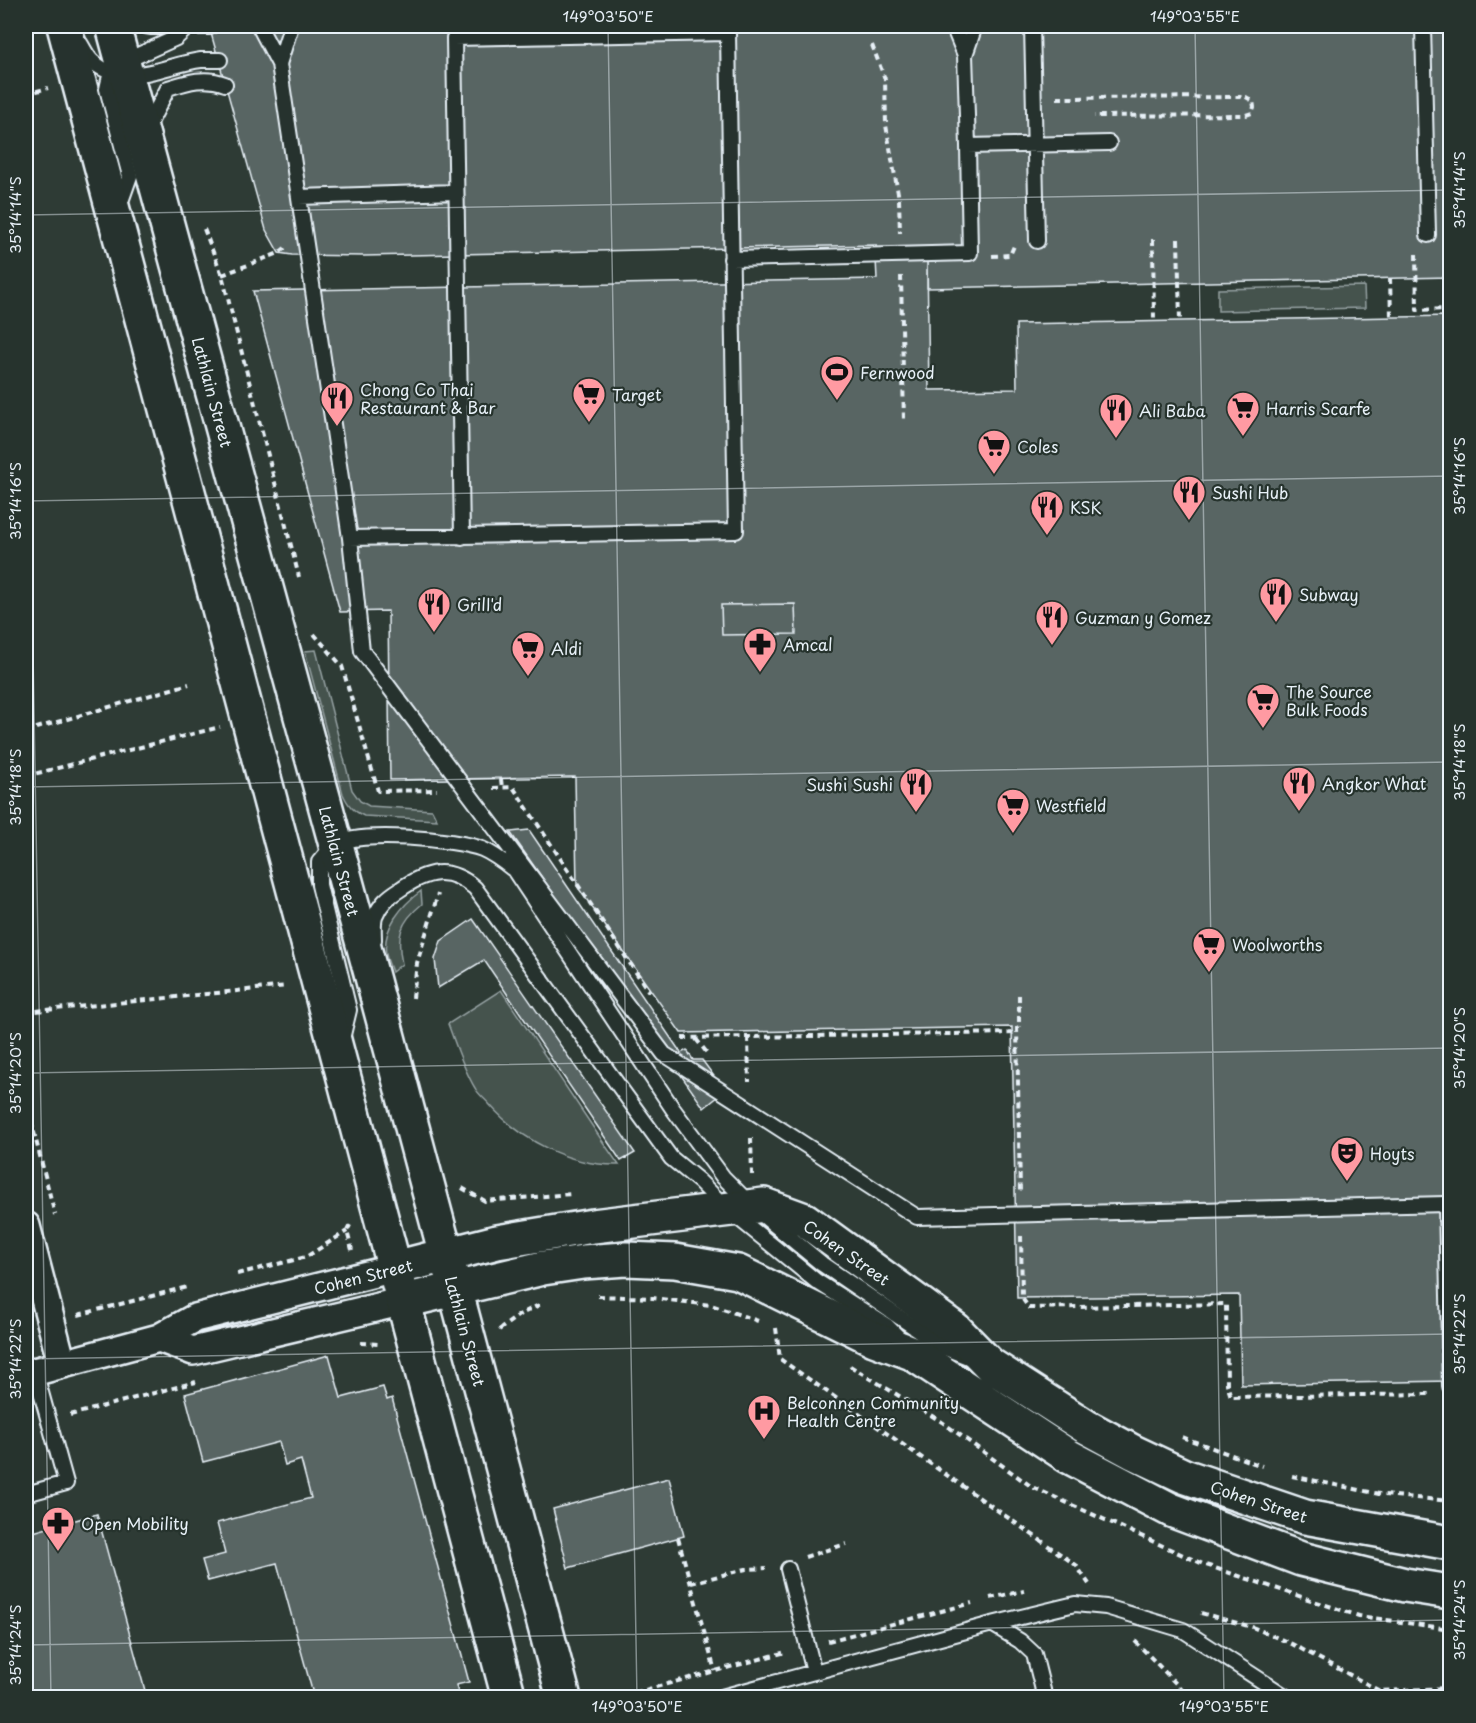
<svg xmlns="http://www.w3.org/2000/svg" width="1476" height="1723" font-family="'Playpen Sans',sans-serif">
  <style>
    .green { fill: #45524e; stroke: #96a2a3; stroke-width: 1.5 }
    .building { fill: #596563; stroke: #e8f1f8; stroke-width: 1.5 }
    .lines { fill: none; stroke-linecap: round; stroke-linejoin: round }
    .service-casing { stroke: #e8f1f8; stroke-width: 18 }
    .minor-casing { stroke: #e8f1f8; stroke-width: 32 }
    .tertiary-casing { stroke: #e8f1f8; stroke-width: 38 }
    .path { stroke: #e8f1f8; stroke-width: 4; stroke-dasharray: 6 4.5; stroke-linecap: butt }
    .service { stroke: #26332d; stroke-width: 14 }
    .minor { stroke: #26332d; stroke-width: 27 }
    .tertiary { stroke: #26332d; stroke-width: 33 }
    .ticks { fill: none; stroke: #e8f1f8; stroke-width: 1.5; stroke-opacity: 0.45 }
    .labels { text-anchor: middle; dominant-baseline: central; stroke-width: 4.5; stroke-linejoin: round; paint-order: stroke }
    .poi-label { font-size: 16px; fill: #e8f1f8; stroke: #26332d; text-anchor: start }
    .street-label { font-size: 16px; fill: #e8f1f8; stroke: #26332d }
    .neatline { fill: none; stroke: #e8f1f8; stroke-width: 2 }
    .ticks-label { font-size: 15px; text-anchor: middle; fill: #e8f1f8 }
  </style>
  <rect width="100%" height="100%" fill="#2e3b35"/>
  <filter id="ink" filterUnits="userSpaceOnUse"><feTurbulence type="fractalNoise" baseFrequency=".0167" numOctaves="2"/><feDisplacementMap in="SourceGraphic" scale="12" xChannelSelector="R" yChannelSelector="G"/><feConvolveMatrix kernelMatrix="1 2 1 2 8 2 1 2 1" color-interpolation-filters="sRGB"/></filter>
  <g filter="url(#ink)">
    <path class="green" d="M 1364,286 L 1365,308 L 1218,311 L 1218,289 Z
      M 316,650 L 352,790 L 360,801 L 369,806 L 432,810 L 437,820 L 364,816 C 353,811 348,805 343,794 L 305,651 Z
      M 421,891 L 422,904 C 400,922 396,936 402,964 L 392,972 C 390,966 387,960 386,954 C 382,928 402,905 421,891 Z
      M 501,990 L 603,1142 L 619,1165 C 570,1166 522,1141 490,1105 C 485,1099 478,1094 475,1088 C 463,1068 456,1045 448,1024 Z"/>
    <path class="building" d="M 209,26 L 1450,26 L 1450,277 L 927,288 L 927,258 L 876,259 L 876,245 L 364,256 L 292,255 L 279,253 L 266,230 Z
      M 927,258 L 929,390 L 1017,389 L 1016,324 L 1450,316 L 1450,1381 L 1241,1385 L 1239,1295 L 1017,1298 L 1012,1027 L 681,1033 L 577,886 L 575,777 L 390,780 L 388,611 L 340,612 L 253,291 L 877,279 L 876,259 Z
      M 795,604 L 796,634 L 722,635 L 721,605 Z
      M 529,830 L 681,1053 L 687,1050 L 693,1060 L 702,1060 L 725,1091 L 704,1108 L 510,832 Z
      M 473,919 L 635,1153 L 621,1161 L 484,960 L 438,988 L 435,959 L 441,941 Z
      M 329,1355 L 341,1398 L 383,1387 L 387,1400 L 392,1398 L 469,1682 L 456,1685 L 458,1693 L 445,1698 L 300,1698 L 313,1694 L 277,1563 L 208,1581 L 202,1560 L 225,1554 L 217,1523 L 311,1498 L 301,1460 L 285,1465 L 279,1442 L 203,1462 L 185,1394 Z
      M 669,1478 L 684,1536 L 568,1568 L 553,1509 Z
      M 97,1514 L 147,1698 L 26,1698 L 26,1534 Z"/>
    <g class="lines">
      <defs>
        <path id="service" d="M 146,26 L 152,27 L 210,27
          M 259,26 L 279,64 L 350,538 L 362,651 L 664,1054 L 917,1217 L 1446,1204 L 1450,1386
          M 953,26 L 965,55
          M 975,26 L 965,55 L 968,146 L 1109,143
          M 1032,26 L 1037,241
          M 1423,26 L 1428,235
          M 80,43 C 84,49 88,58 93,62 C 126,90 166,64 201,60 C 207,60 213,60 220,60
          M 279,64 L 291,26
          M 146,130 L 168,88 C 187,82 205,76 225,84
          M 299,197 L 456,192
          M 119,207 L 130,176 L 107,89 L 111,71 L 123,62 L 176,38 L 189,26
          M 731,259 L 970,253 L 968,146
          M 350,538 L 736,531 L 728,33 L 454,38 L 462,537
          M 374,940 C 374,933 373,924 375,917 C 380,904 388,897 399,890 C 426,871 448,865 475,888 L 671,1158 L 699,1181 L 726,1208 L 816,1281 L 887,1326 L 899,1338
          M 342,1039 L 349,1010 L 319,885 L 319,862 C 324,857 329,849 335,845 C 358,830 457,839 482,849 C 494,854 504,862 514,870 L 673,1109 L 723,1177 L 750,1204
          M 765,1217 L 822,1264 L 943,1347 L 968,1357
          M 26,1494 L 66,1483 L 35,1371
          M 788,1569 L 814,1672
          M 992,1624 L 1020,1641 L 1034,1654 L 1045,1698
          M 718,1698 L 992,1624 L 1075,1604 L 1106,1607 L 1183,1630 L 1288,1698"/>
        <path id="minor" d="M 26,1226 L 62,1364
          M 159,1338 L 193,1351 L 404,1301
          M 26,1374 L 159,1338 L 195,1318 L 395,1268"/>
        <path id="tertiary" d="M 64,26 L 509,1698
          M 113,26 L 372,977 L 564,1698
          M 395,1268 L 497,1242 L 593,1226 L 764,1205 L 805,1220 L 955,1329 L 990,1365 L 1085,1426 L 1133,1452 L 1184,1476 L 1305,1517 L 1450,1543
          M 404,1301 L 543,1268 L 583,1262 L 626,1259 L 675,1261 L 738,1272 L 874,1339 L 912,1353 L 1068,1456 L 1171,1510 L 1301,1559 L 1405,1585 L 1450,1592"/>
      </defs>
      <use href="#service" class="service-casing"/>
      <use href="#minor" class="minor-casing"/>
      <use href="#tertiary" class="tertiary-casing"/>
      <path class="path" d="M 872,45 L 885,79 L 886,125 L 899,199 L 900,233
        M 26,94 L 48,88
        M 1057,98 L 1246,97 L 1253,101 L 1254,107 L 1252,113 L 1246,115 L 1094,116
        M 204,229 L 222,275 L 299,577
        M 1153,239 L 1154,321
        M 1178,239 L 1180,321
        M 1416,254 L 1417,310 L 1450,309
        M 992,256 L 1010,255 L 1014,246
        M 222,275 L 279,253 L 285,248
        M 901,276 L 904,423
        M 1390,278 L 1391,317
        M 314,634 L 342,666 L 378,791 L 437,790
        M 26,731 L 189,684
        M 26,776 L 220,727
        M 501,779 L 502,788
        M 493,788 L 513,787 L 649,992
        M 1019,995 L 1019,1027
        M 413,998 L 417,963 L 438,894
        M 26,1012 L 287,986
        M 1017,1027 L 1020,1193
        M 748,1037 L 749,1082
        M 682,1038 L 1017,1033
        M 696,1039 L 708,1054
        M 26,1101 L 55,1215
        M 751,1138 L 752,1175
        M 462,1188 L 485,1201 L 571,1194
        M 350,1225 L 347,1231 L 352,1250
        M 1021,1236 L 1022,1298 L 1029,1308 L 1226,1304 L 1227,1384 L 1231,1397 L 1429,1394
        M 237,1274 L 306,1257 L 347,1231
        M 598,1296 L 653,1298 L 711,1305 L 758,1321
        M 78,1315 L 187,1287
        M 776,1328 L 780,1359 L 1076,1565 L 1089,1584
        M 499,1330 L 519,1315 L 541,1304
        M 361,1343 L 378,1344
        M 850,1366 L 942,1422 L 1032,1487 L 1203,1564 L 1359,1616 L 1450,1629
        M 70,1415 L 196,1382
        M 1182,1437 L 1262,1466
        M 1292,1476 L 1384,1495 L 1450,1501
        M 678,1538 L 715,1671
        M 805,1557 L 846,1544
        M 691,1583 L 746,1569 L 766,1568
        M 990,1598 L 1024,1591
        M 1201,1613 L 1252,1627 L 1292,1644 L 1380,1691 L 1450,1688
        M 828,1641 L 972,1603
        M 1135,1641 L 1190,1698
        M 615,1698 L 786,1652"/>
      <use href="#service" class="service"/>
      <use href="#minor" class="minor"/>
      <use href="#tertiary" class="tertiary"/>
    </g>
  </g>
  <path class="ticks" d="M 608,26 L 637,1698M 1195,26 L 1224,1698M 26,215 L 1450,190M 26,243 L 51,1698M 26,501 L 1450,476M 26,787 L 1450,762M 26,1073 L 1450,1048M 26,1359 L 1450,1334M 26,1645 L 1450,1620"/>
  <defs>
    <symbol id="stadium-pin" viewBox="-11 -11 22 30"><path d="M0 17L-7.5 6A9.5 9.5 0 1 1 7.5 6Z" fill="#ff9aa2" stroke="#26332d"/><path d="M0-5a6.5 5 0 1 0 0 10a6.5 5 0 1 0 0-10ZM-3.5-1.8h7v3.6h-7Z" fill="#111"/></symbol>
    <symbol id="supermarket-pin" viewBox="-11 -11 22 30"><path d="M0 17L-7.5 6A9.5 9.5 0 1 1 7.5 6Z" fill="#ff9aa2" stroke="#26332d"/><path d="M-6-5.5h2.5l.6 2H6L4.5 2H-2.5L-4.4-4H-6ZM-1.5 3.2a1.3 1.3 0 1 0 .1 0ZM3 3.2a1.3 1.3 0 1 0 .1 0Z" fill="#111"/></symbol>
    <symbol id="restaurant-pin" viewBox="-11 -11 22 30"><path d="M0 17L-7.5 6A9.5 9.5 0 1 1 7.5 6Z" fill="#ff9aa2" stroke="#26332d"/><path d="M-5-6h1v4h1v-4h1v4h1v-4h1v5L-1.5 .5V6h-2V.5L-5-1ZM5-6V6H3V1.5H1.5Q1.5-4 5-6Z" fill="#111"/></symbol>
    <symbol id="pharmacy-pin" viewBox="-11 -11 22 30"><path d="M0 17L-7.5 6A9.5 9.5 0 1 1 7.5 6Z" fill="#ff9aa2" stroke="#26332d"/><path d="M-2-6h4v4h4v4h-4v4h-4v-4h-4v-4h4Z" fill="#111"/></symbol>
    <symbol id="theatre-pin" viewBox="-11 -11 22 30"><path d="M0 17L-7.5 6A9.5 9.5 0 1 1 7.5 6Z" fill="#ff9aa2" stroke="#26332d"/><path d="M-5-5.5Q0-4 5-5.5V0Q5 5 0 6Q-5 5-5 0ZM-3.3-2.5H-1v1.5H-3.3ZM1-2.5H3.3v1.5H1ZM-2.8 1Q0 5.5 2.8 1Z" fill="#111"/></symbol>
    <symbol id="hospital-pin" viewBox="-11 -11 22 30"><path d="M0 17L-7.5 6A9.5 9.5 0 1 1 7.5 6Z" fill="#ff9aa2" stroke="#26332d"/><path d="M-5-5h3v3.5h4V-5h3V5h-3V1.5h-4V5h-3Z" fill="#111"/></symbol>
  </defs>
  <g fill-rule="evenodd">
    <use href="#stadium-pin" x="818" y="353" width="38" height="52"/>
    <use href="#supermarket-pin" x="570" y="375" width="38" height="52"/>
    <use href="#restaurant-pin" x="318" y="379" width="38" height="52"/>
    <use href="#supermarket-pin" x="1224" y="389" width="38" height="52"/>
    <use href="#restaurant-pin" x="1097" y="391" width="38" height="52"/>
    <use href="#supermarket-pin" x="975" y="427" width="38" height="52"/>
    <use href="#restaurant-pin" x="1170" y="473" width="38" height="52"/>
    <use href="#restaurant-pin" x="1028" y="488" width="38" height="52"/>
    <use href="#restaurant-pin" x="1257" y="575" width="38" height="52"/>
    <use href="#restaurant-pin" x="415" y="585" width="38" height="52"/>
    <use href="#restaurant-pin" x="1033" y="598" width="38" height="52"/>
    <use href="#pharmacy-pin" x="741" y="625" width="38" height="52"/>
    <use href="#supermarket-pin" x="509" y="629" width="38" height="52"/>
    <use href="#supermarket-pin" x="1244" y="681" width="38" height="52"/>
    <use href="#restaurant-pin" x="1280" y="764" width="38" height="52"/>
    <use href="#restaurant-pin" x="897" y="765" width="38" height="52"/>
    <use href="#supermarket-pin" x="994" y="786" width="38" height="52"/>
    <use href="#supermarket-pin" x="1190" y="925" width="38" height="52"/>
    <use href="#theatre-pin" x="1328" y="1134" width="38" height="52"/>
    <use href="#hospital-pin" x="745" y="1392" width="38" height="52"/>
    <use href="#pharmacy-pin" x="39" y="1504" width="38" height="52"/>
  </g>
  <g class="labels">
    <g class="poi-label">
      <text x="860" y="372">Fernwood</text>
      <text x="360" y="389">Chong Co Thai<tspan x="360" dy="18">Restaurant &amp; Bar</tspan></text>
      <text x="612" y="394">Target</text>
      <text x="1266" y="408">Harris Scarfe</text>
      <text x="1139" y="410">Ali Baba</text>
      <text x="1017" y="446">Coles</text>
      <text x="1212" y="492">Sushi Hub</text>
      <text x="1070" y="507">KSK</text>
      <text x="1299" y="594">Subway</text>
      <text x="457" y="604">Grill'd</text>
      <text x="1075" y="617">Guzman y Gomez</text>
      <text x="783" y="644">Amcal</text>
      <text x="551" y="648">Aldi</text>
      <text x="1286" y="691">The Source<tspan x="1286" dy="18">Bulk Foods</tspan></text>
      <text x="1322" y="783">Angkor What</text>
      <text x="893" y="784" text-anchor="end">Sushi Sushi</text>
      <text x="1036" y="805">Westfield</text>
      <text x="1232" y="944">Woolworths</text>
      <text x="1370" y="1153">Hoyts</text>
      <text x="787" y="1402">Belconnen Community<tspan x="787" dy="18">Health Centre</tspan></text>
      <text x="81" y="1523">Open Mobility</text>
    </g>
    <g class="street-label">
      <text transform="translate(213 392) rotate(75)">Lathlain Street</text>
      <text transform="translate(340 861) rotate(75)">Lathlain Street</text>
      <text transform="translate(847 1252) rotate(35)">Cohen Street</text>
      <text transform="translate(363 1276) rotate(-14)">Cohen Street</text>
      <text transform="translate(466 1331) rotate(75)">Lathlain Street</text>
      <text transform="translate(1259 1501) rotate(18)">Cohen Street</text>
    </g>
  </g>
  <rect width="1476" height="1723" fill="none" stroke="#26332d" stroke-width="66"/>
  <rect x="33" y="33" width="1410" height="1657" class="neatline"/>
  <g class="ticks-label">
    <text x="608" y="22">149°03'50"E</text>
    <text x="1195" y="22">149°03'55"E</text>
    <text transform="translate(1460 190) rotate(-90)" y="5">35°14'14"S</text>
    <text transform="translate(16 215) rotate(-90)" y="5">35°14'14"S</text>
    <text transform="translate(1460 476) rotate(-90)" y="5">35°14'16"S</text>
    <text transform="translate(16 501) rotate(-90)" y="5">35°14'16"S</text>
    <text transform="translate(1460 762) rotate(-90)" y="5">35°14'18"S</text>
    <text transform="translate(16 787) rotate(-90)" y="5">35°14'18"S</text>
    <text transform="translate(1460 1048) rotate(-90)" y="5">35°14'20"S</text>
    <text transform="translate(16 1073) rotate(-90)" y="5">35°14'20"S</text>
    <text transform="translate(1460 1334) rotate(-90)" y="5">35°14'22"S</text>
    <text transform="translate(16 1359) rotate(-90)" y="5">35°14'22"S</text>
    <text transform="translate(1460 1620) rotate(-90)" y="5">35°14'24"S</text>
    <text transform="translate(16 1645) rotate(-90)" y="5">35°14'24"S</text>
    <text x="637" y="1712">149°03'50"E</text>
    <text x="1224" y="1712">149°03'55"E</text>
  </g>
</svg>
